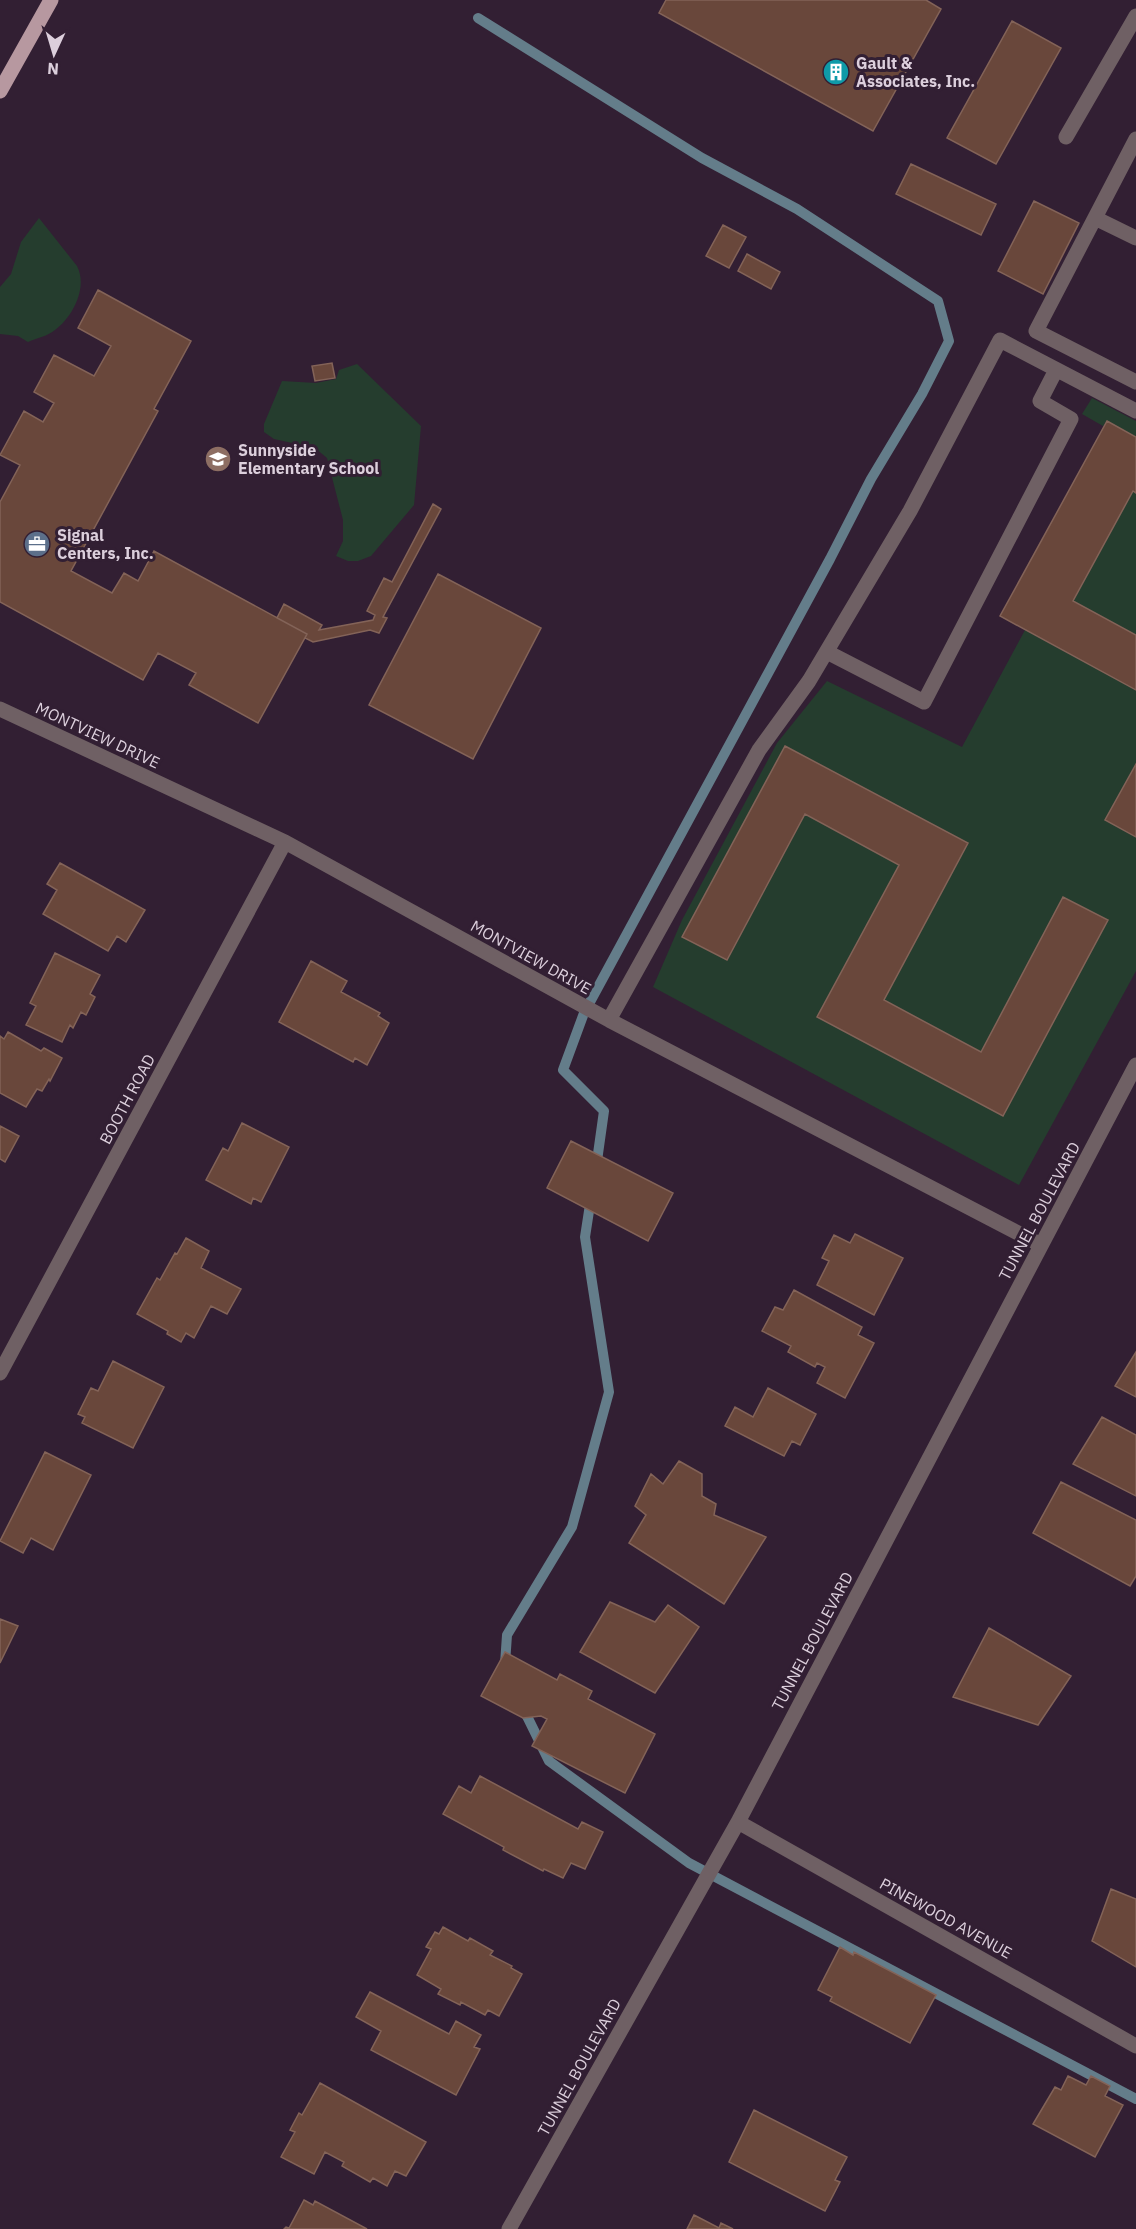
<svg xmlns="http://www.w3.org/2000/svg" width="1136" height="2229" font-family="'IBM Plex Sans',sans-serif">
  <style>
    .green { fill: #253d2e; fill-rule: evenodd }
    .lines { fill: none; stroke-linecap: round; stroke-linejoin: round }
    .stream { stroke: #647d8a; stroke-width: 10 }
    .building { fill: #69473b; stroke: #836358; stroke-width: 1.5 }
    .minor { stroke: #6f6064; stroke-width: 15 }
    .major { stroke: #b798a0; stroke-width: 15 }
    .labels { text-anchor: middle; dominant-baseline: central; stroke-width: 6; stroke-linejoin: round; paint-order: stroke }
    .poi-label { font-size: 16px; font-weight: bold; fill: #dccfdc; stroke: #321f33; text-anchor: start }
    .street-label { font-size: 16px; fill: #dccfdc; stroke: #321f33 }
  </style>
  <rect width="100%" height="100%" fill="#321f33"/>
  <path class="green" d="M 39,218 L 77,266 C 88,287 73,317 55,330 C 48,336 37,338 28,342 L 18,336 L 0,334 L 0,287 L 11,274 L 21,242 Z
    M 357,364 L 421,426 L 414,505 L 371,556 L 358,561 L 348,561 L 336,556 L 343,541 L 343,520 L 327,458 L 315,448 L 274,439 L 264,432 L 264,424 L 282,381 L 316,383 L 336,379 L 339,370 Z
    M 1092,398 L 1136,421 L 1136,437 L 1107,421 L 1103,426 L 1082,414 Z
    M 1133,491 L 1136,493 L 1136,635 L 1073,601 Z
    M 1025,630 L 1136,690 L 1136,764 L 1105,820 L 1136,837 L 1136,971 L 1019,1185 L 653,987 L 682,920 L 777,743 L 827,681 L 962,747 ZM 785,746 L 968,843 L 884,1000 L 981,1052 L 1063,897 L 1107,920 L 1003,1115 L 818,1017 L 899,865 L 805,814 L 727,960 L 682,937 Z"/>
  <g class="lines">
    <path class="stream" d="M 478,18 L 702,158 L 797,209 L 938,301 L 949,341 L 922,394 L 871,479 L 830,559 L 584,1013 L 563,1070 L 604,1111 L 596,1168
      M 505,1664 L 507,1635 L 572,1527 L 609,1392 L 585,1237 L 591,1198
      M 522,1706 L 549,1761 L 689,1863 L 1136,2099"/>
  </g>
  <path class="building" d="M 666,0 L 926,0 L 941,9 L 873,131 L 659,13 Z
    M 1012,21 L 1061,48 L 996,164 L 947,138 Z
    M 911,164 L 996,204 L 981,235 L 896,194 Z
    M 1034,201 L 1079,223 L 1043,294 L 998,271 Z
    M 723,225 L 746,237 L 729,268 L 706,256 Z
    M 747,254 L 780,272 L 771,289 L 738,271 Z
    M 98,290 L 191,341 L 154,409 L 158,411 L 71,571 L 112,593 L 124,573 L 138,581 L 154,551 L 307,634 L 258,723 L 189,685 L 196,673 L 158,653 L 143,680 L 0,602 L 0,502 L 20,465 L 0,455 L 24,411 L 43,422 L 54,403 L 34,392 L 54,355 L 94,376 L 111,346 L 78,328 Z
    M 332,363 L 335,378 L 315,381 L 312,366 Z
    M 1107,421 L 1136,437 L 1136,493 L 1133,491 L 1073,601 L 1136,635 L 1136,690 L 1000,616 Z
    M 433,504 L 441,509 L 383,617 L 387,618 L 379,633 L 370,630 L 313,642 L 305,638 L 307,634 L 277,618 L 284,604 L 322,625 L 319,630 L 373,620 L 375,615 L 367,611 L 384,578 L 392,582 Z
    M 438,574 L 541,628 L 473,759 L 369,705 Z
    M 785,746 L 968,843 L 884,1000 L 981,1052 L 1063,897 L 1108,920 L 1003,1116 L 817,1017 L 899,865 L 805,814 L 727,960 L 682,937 Z
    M 1136,764 L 1136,837 L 1105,820 Z
    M 60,863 L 145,910 L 126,942 L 117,936 L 108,951 L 43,914 L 57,890 L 47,884 Z
    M 55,953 L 100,975 L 90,994 L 95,997 L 86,1015 L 81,1012 L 73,1028 L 70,1025 L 62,1042 L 26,1025 L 36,1006 L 30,1003 Z
    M 311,961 L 347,981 L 341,992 L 380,1013 L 378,1016 L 389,1023 L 367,1065 L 355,1058 L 353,1062 L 279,1022 Z
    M 8,1032 L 41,1051 L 44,1048 L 62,1058 L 50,1081 L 49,1079 L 42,1091 L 37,1089 L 26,1107 L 0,1093 L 0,1036 L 4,1039 Z
    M 242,1123 L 289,1147 L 261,1202 L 253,1198 L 251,1204 L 206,1180 L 223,1148 L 228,1151 Z
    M 0,1126 L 19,1136 L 5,1162 L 0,1159 Z
    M 571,1141 L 673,1193 L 648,1241 L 547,1188 Z
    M 855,1234 L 903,1258 L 874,1315 L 817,1285 L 829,1261 L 822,1258 L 834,1235 L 850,1243 Z
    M 186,1238 L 209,1251 L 201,1268 L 241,1289 L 227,1314 L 211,1306 L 194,1338 L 186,1333 L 181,1342 L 167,1334 L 168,1331 L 137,1314 L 157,1278 L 160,1280 L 175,1253 L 177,1254 Z
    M 794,1290 L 862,1327 L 858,1335 L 874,1343 L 845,1398 L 817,1383 L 825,1367 L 817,1363 L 815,1367 L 788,1352 L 791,1346 L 762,1331 L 775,1307 L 783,1310 Z
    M 1136,1352 L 1136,1397 L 1115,1386 Z
    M 113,1361 L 164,1387 L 133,1448 L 82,1423 L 85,1417 L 78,1414 L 91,1388 L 98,1391 Z
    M 768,1388 L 816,1414 L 800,1445 L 792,1441 L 784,1456 L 725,1426 L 735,1407 L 753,1417 Z
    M 1102,1417 L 1136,1435 L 1136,1496 L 1073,1464 Z
    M 45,1452 L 91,1475 L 53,1550 L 31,1538 L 23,1553 L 0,1541 Z
    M 679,1461 L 702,1474 L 702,1496 L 716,1504 L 714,1515 L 766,1537 L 724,1604 L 629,1543 L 646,1515 L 635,1506 L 651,1474 L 663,1484 Z
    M 1061,1482 L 1136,1520 L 1136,1576 L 1130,1586 L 1033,1533 Z
    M 610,1602 L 655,1622 L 668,1605 L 699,1627 L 655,1693 L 580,1652 Z
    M 0,1619 L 18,1626 L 0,1663 Z
    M 989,1628 L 1071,1676 L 1038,1725 L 953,1697 Z
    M 505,1652 L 557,1680 L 560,1674 L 592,1691 L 588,1699 L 655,1734 L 625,1793 L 532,1746 L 547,1719 L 541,1716 L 523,1718 L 481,1696 Z
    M 480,1776 L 578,1829 L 582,1822 L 603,1832 L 585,1869 L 571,1863 L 563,1878 L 544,1869 L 543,1871 L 503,1850 L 504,1847 L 443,1814 L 459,1786 L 471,1793 Z
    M 1111,1889 L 1136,1899 L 1136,1967 L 1092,1941 Z
    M 443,1927 L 468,1941 L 470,1938 L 493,1951 L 490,1955 L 512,1966 L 511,1968 L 522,1974 L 499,2016 L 488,2010 L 485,2015 L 461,2002 L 460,2005 L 438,1994 L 441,1989 L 417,1975 L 431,1949 L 426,1947 L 435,1932 L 439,1934 Z
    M 840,1947 L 853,1955 L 854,1952 L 936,1995 L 910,2043 L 830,2001 L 832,1997 L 818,1990 Z
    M 370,1992 L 449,2034 L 456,2021 L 481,2035 L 474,2047 L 480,2049 L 456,2095 L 371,2050 L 381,2031 L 356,2017 Z
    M 1068,2076 L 1086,2085 L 1091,2076 L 1110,2086 L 1105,2096 L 1123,2105 L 1095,2157 L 1033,2124 L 1055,2087 L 1061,2090 Z
    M 320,2083 L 426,2142 L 406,2176 L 395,2171 L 387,2186 L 373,2178 L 370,2182 L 342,2166 L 344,2162 L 325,2152 L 314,2174 L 281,2157 L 295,2132 L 290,2130 L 299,2113 L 302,2115 Z
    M 754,2110 L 847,2157 L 835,2180 L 840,2182 L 825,2211 L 729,2162 Z
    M 304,2200 L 313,2205 L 315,2201 L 367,2229 L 284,2229 L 286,2227 L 289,2228 Z
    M 694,2215 L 719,2228 L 721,2223 L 733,2229 L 687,2229 Z"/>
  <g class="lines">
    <path class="minor" d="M 1066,137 L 1136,16
      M 1136,139 L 1036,331 L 1136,382
      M 1095,218 L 1136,238
      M 827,652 L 924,702 L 1071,419 L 1040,401 L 1056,370
      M 0,709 L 285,842 L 609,1020 L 1041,1245
      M 609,1020 L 759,750 L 809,681 L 910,511 L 1000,340 L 1136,411
      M 0,1373 L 285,842
      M 738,1822 L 1136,2046
      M 509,2229 L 738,1822 L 1136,1065"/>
    <path class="major" d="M 0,91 L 51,0"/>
  </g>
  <defs>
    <symbol id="building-disc" viewBox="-11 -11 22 22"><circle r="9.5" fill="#0f9aa8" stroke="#321f33"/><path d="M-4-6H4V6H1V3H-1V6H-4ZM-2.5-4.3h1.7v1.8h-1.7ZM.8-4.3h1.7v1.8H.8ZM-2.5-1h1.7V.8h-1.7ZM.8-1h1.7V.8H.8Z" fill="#fff"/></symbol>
    <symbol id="school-disc" viewBox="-11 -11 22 22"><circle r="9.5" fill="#8d6e63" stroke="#321f33"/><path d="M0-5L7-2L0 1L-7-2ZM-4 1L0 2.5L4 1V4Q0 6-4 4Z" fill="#fff"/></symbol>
    <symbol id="office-disc" viewBox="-11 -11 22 22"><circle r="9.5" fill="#5c6f8a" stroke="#321f33"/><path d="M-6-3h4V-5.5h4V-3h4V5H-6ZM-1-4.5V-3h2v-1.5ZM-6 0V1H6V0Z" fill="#fff"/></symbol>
  </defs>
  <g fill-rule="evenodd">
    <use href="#building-disc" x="821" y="57" width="30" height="30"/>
    <use href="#school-disc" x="203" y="444" width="30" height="30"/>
    <use href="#office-disc" x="22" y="529" width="30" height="30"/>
  </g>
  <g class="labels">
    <g class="poi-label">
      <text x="856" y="63">Gault &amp;<tspan x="856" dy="18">Associates, Inc.</tspan></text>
      <text x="238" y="450">Sunnyside<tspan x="238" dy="18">Elementary School</tspan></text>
      <text x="57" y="535">Signal<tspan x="57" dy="18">Centers, Inc.</tspan></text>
    </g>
    <g class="street-label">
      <text transform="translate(98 735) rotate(25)">MONTVIEW DRIVE</text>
      <text transform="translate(531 957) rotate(29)">MONTVIEW DRIVE</text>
      <text transform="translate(127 1099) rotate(-62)">BOOTH ROAD</text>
      <text transform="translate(1039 1211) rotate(-62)">TUNNEL BOULEVARD</text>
      <text transform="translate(812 1641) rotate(-62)">TUNNEL BOULEVARD</text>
      <text transform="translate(946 1918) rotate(29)">PINEWOOD AVENUE</text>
      <text transform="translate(579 2067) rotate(-61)">TUNNEL BOULEVARD</text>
    </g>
  </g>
  <g transform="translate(54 54) rotate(184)" stroke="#321f33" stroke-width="4.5" paint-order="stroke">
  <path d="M0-4.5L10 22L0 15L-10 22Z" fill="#dccfdc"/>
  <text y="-9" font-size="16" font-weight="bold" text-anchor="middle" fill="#dccfdc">N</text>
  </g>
</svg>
